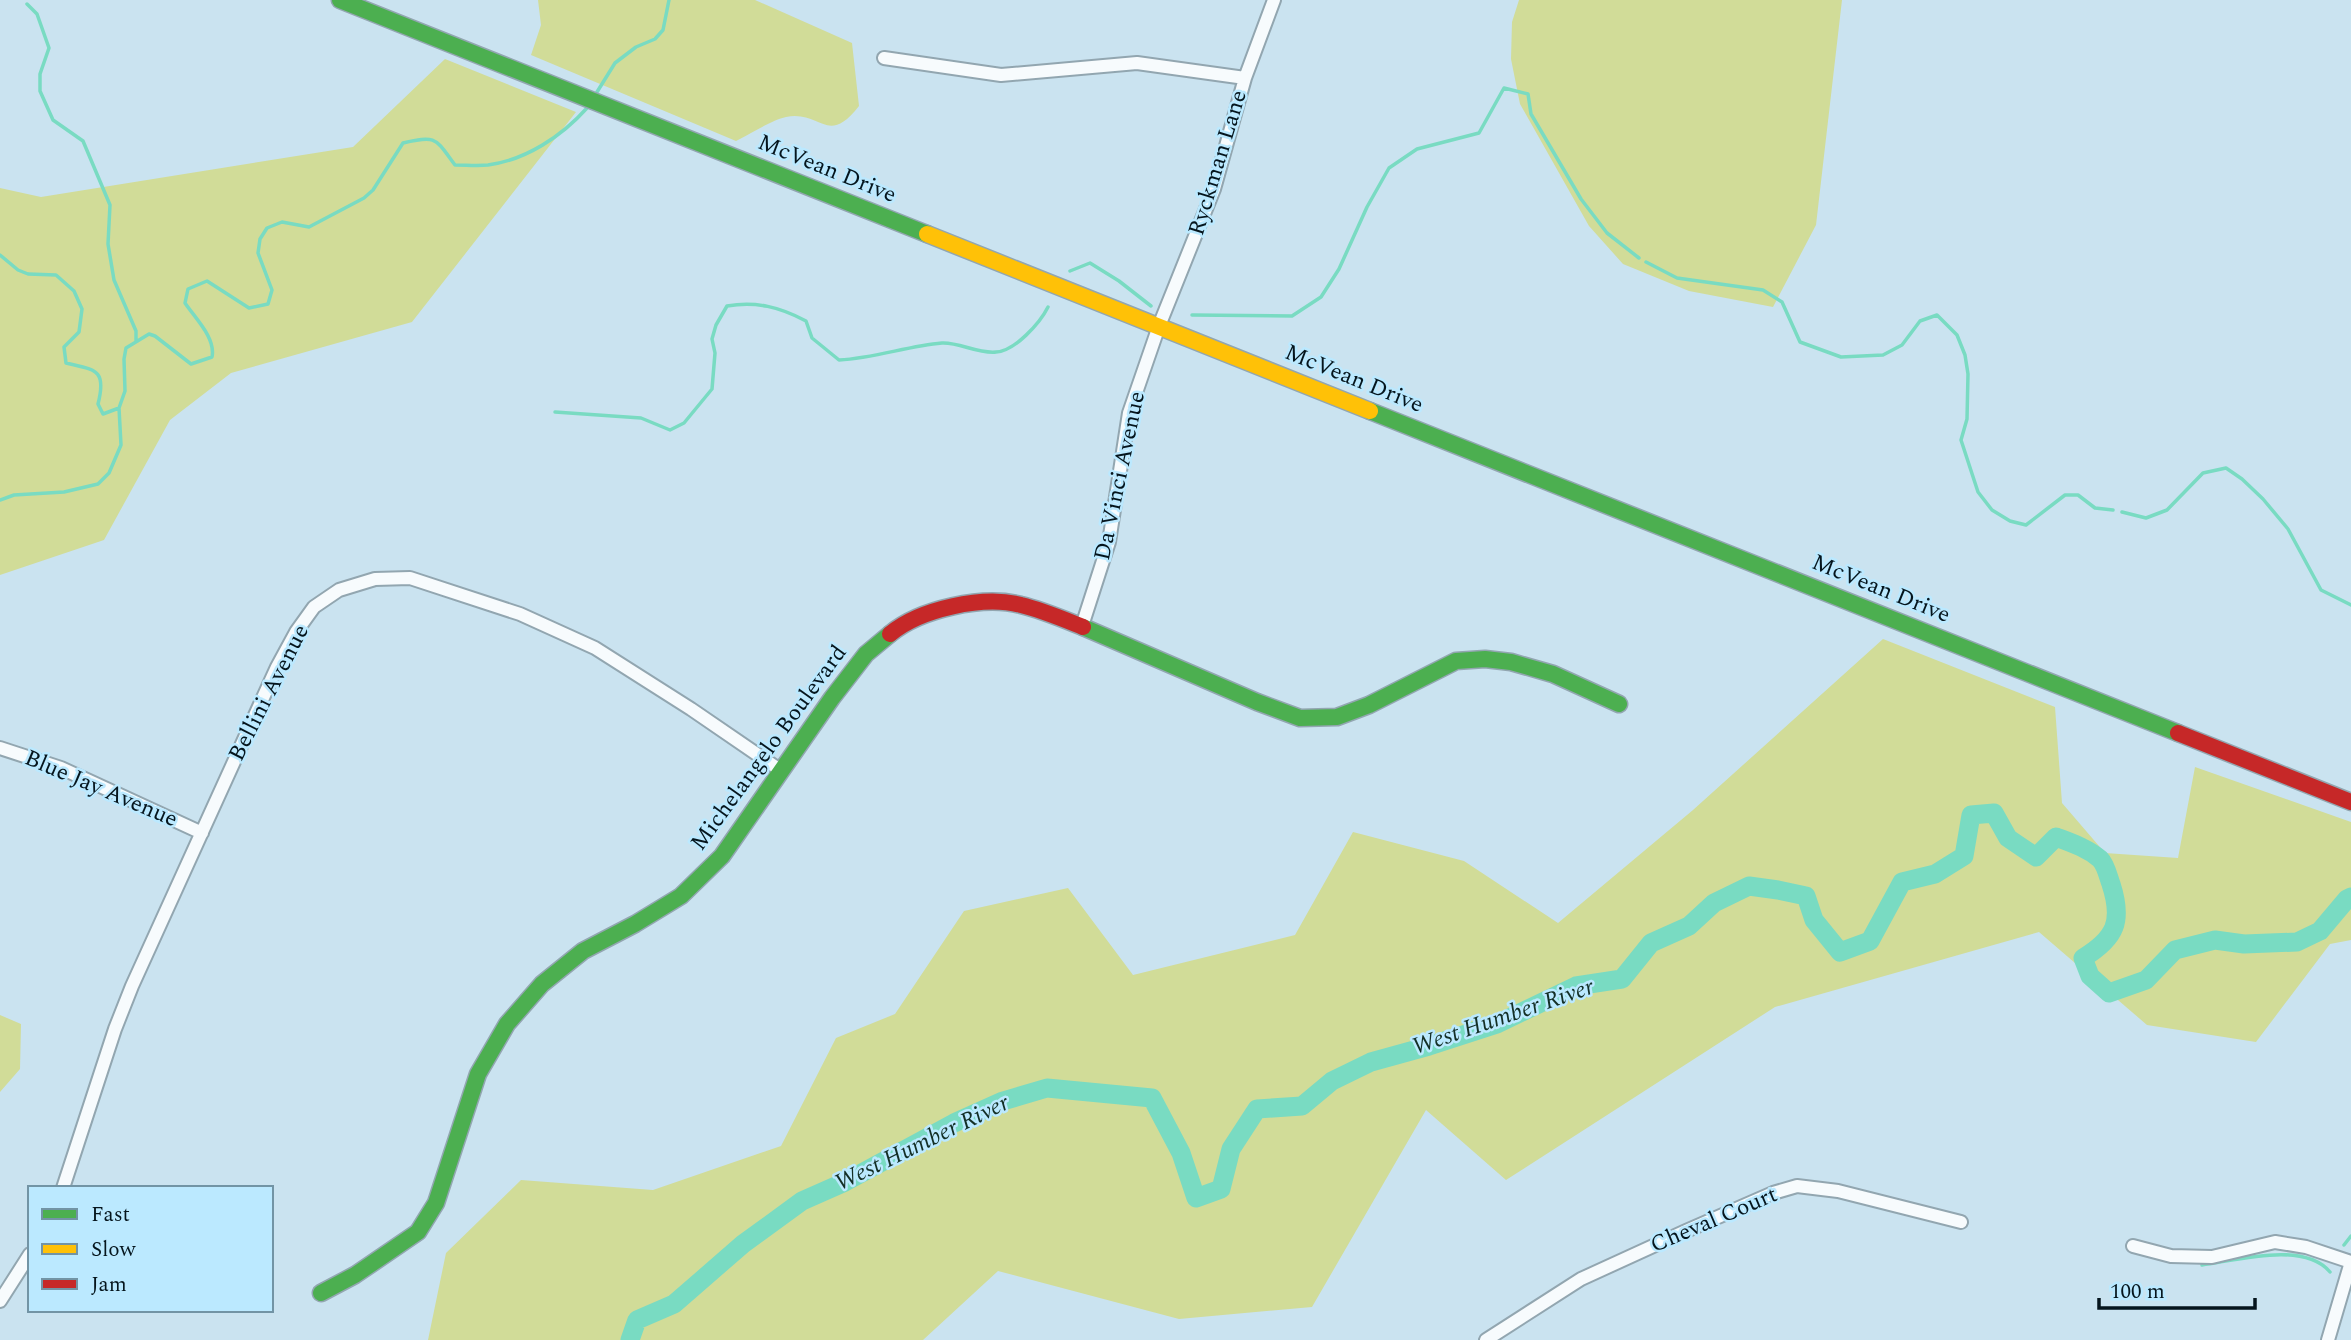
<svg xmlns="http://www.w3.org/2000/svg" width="2351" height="1340" font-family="Spectral,serif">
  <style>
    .green { fill: #d1dc98 }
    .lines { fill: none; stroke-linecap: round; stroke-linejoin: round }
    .stream { stroke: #79dbc2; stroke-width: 3.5 }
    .river { stroke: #79dbc2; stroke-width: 19 }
    .street-casing { stroke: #92a6b0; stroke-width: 16 }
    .fast-casing { stroke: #92a6b0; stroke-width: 19 }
    .slow-casing { stroke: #92a6b0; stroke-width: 19 }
    .jam-casing { stroke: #92a6b0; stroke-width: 19 }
    .street { stroke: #f7fbfd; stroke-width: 12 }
    .fast { stroke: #4caf50; stroke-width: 16 }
    .slow { stroke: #ffc107; stroke-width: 16 }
    .jam { stroke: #c62828; stroke-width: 16 }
    .labels { text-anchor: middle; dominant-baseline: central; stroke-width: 5; stroke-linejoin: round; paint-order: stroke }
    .street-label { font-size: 23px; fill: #05151d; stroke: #bbe9ff }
    .water-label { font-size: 24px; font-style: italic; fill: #132f26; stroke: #bbe9ff }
  </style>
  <rect width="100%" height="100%" fill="#cae3f0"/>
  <path class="green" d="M 538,0 L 755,0 L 852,43 L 859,106 C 827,147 821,110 786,117 C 772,120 750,134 736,141 L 531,55 L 541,25 Z
    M 1519,0 L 1842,0 L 1816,225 L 1773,307 L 1689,291 L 1623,264 L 1589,226 L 1520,104 L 1511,59 L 1512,22 Z
    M 445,59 L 576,112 L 412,322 L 231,373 L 170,420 L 104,540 L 0,575 L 0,188 L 41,197 L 353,147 Z
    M 1883,639 L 2055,707 L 2062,803 L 2105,853 L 2178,858 L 2195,767 L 2351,822 L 2351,940 L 2330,944 L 2256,1042 L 2147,1025 L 2039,932 L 1775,1007 L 1506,1180 L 1426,1110 L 1312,1307 L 1179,1319 L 998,1271 L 923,1340 L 428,1340 L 446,1253 L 521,1180 L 653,1190 L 781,1146 L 836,1038 L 895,1014 L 964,911 L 1068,888 L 1133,975 L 1295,935 L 1353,832 L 1464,861 L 1558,923 L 1693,810 Z
    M 0,1015 L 21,1024 L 20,1069 L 0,1092 Z"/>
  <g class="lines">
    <path class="stream" d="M 27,4 L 37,14 L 49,48 L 40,74 L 40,91 L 53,120 L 83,141 L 110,205 L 108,244 L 114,280 L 136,331 L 136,341
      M 597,92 L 615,63 L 636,47 L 655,39 L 663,30 L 669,0
      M 0,255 L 18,270 L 28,274 L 56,275 L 74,291 L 82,309 L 79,332 L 64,347 L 66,363 C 95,370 107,369 98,404 L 103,414 L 119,408
      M 1646,262 L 1677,278 L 1763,290 L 1782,302 L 1800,342 L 1841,357 L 1883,355 L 1902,345 L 1920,321 L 1937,315 L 1957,335 L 1965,355 L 1968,374 L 1967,419 L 1961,440 L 1978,492 L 1992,510 L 2010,521 L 2026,525 L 2065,495 L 2078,495 L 2095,508 L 2113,510
      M 1070,271 L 1090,263 L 1119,281 L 1151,306
      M 1192,315 L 1292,316 L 1321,297 L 1339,269 L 1367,207 L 1389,168 L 1417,149 L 1479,133 L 1504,88 L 1528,94 L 1531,114 L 1581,199 L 1607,233 L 1639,258
      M 555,412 L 641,418 L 670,430 L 684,423 L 712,389 L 715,353 L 712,339 L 716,325 L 727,306 C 756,301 780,307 806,321 L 812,338 L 839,360 C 876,358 907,346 942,343 C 959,342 978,354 996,352 C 1015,351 1040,323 1048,307
      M 0,500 L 14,495 L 64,492 L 98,484 L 109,473 L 121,445 L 119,408 L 125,391 L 124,359 L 126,348 L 149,334 L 155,336 L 191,364 L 212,357 C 216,338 195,318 185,303 L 188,289 L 207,281 L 249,308 L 268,304 L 272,290 L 258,253 L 260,239 L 267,228 L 282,222 L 309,227 L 364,198 L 373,190 L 403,143 C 437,135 435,138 455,165 C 466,165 478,166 488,165 C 526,160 562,136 587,108
      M 2122,512 L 2146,518 L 2167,510 L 2203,473 L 2226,468 L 2242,479 L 2263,499 L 2288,529 L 2321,590 L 2351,605
      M 2344,1245 L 2351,1236
      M 2202,1265 C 2238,1260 2304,1241 2330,1272"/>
    <path class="river" d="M 630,1340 L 637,1320 L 674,1304 L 743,1244 L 802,1201 L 845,1182 L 954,1123 L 1003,1101 L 1047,1088 L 1152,1098 L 1181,1153 L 1196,1198 L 1221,1189 L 1231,1149 L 1257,1109 L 1302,1106 L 1332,1081 L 1371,1062 L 1429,1046 L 1497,1024 L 1576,986 L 1622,979 L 1651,943 L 1689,926 L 1714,903 L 1749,886 L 1778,890 L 1806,896 L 1814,920 L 1840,952 L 1870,941 L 1902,882 L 1935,874 L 1964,856 L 1971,815 L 1994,813 L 2008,838 L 2036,857 L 2056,837 C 2072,843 2087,848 2100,859 C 2106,865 2108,876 2111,884 C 2123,921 2116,938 2083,958 L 2090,976 L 2109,993 L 2146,980 L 2175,950 L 2215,940 L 2244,944 L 2297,942 L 2320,931 L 2347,899 L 2351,897"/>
    <defs>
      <path id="street" d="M 884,58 L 1001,75 L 1137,63 L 1245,78
        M 1082,626 L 1109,542 L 1129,413 L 1159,326 L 1214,189 L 1245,78 L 1274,0
        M 0,748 L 61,768 L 202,833
        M 63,1188 L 115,1029 L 132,986 L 277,667 L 296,632 L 314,607 L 339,590 L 375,579 L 410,578 L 520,614 L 595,648 L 691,709 L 780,770
        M 2133,1246 L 2171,1256 L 2212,1257 L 2275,1242 L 2306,1247 L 2351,1262
        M 0,1301 L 30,1254
        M 1486,1340 L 1581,1279 L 1686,1231 L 1773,1193 L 1797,1186 L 1838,1191 L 1961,1222
        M 2328,1340 L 2351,1262"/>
      <path id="fast" d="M 340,0 L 927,234
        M 1370,411 L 2178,733
        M 1083,627 L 1257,702 L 1300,718 L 1337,717 L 1369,705 L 1456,661 L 1485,659 L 1511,662 L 1553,674 L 1619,704
        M 321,1293 L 355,1275 L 418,1232 L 436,1203 L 478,1074 L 507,1024 L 542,984 L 583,951 L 635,924 L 681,896 L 722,856 L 832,698 L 866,654 L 890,634"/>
      <path id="slow" d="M 927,234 L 1370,411"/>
      <path id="jam" d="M 890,634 C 920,609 983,595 1021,605 C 1042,610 1063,619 1083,627
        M 2178,733 L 2351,802"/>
    </defs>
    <use href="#street" class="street-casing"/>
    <use href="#fast" class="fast-casing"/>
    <use href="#slow" class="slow-casing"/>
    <use href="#jam" class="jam-casing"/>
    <use href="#street" class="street"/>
    <use href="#fast" class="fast"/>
    <use href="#slow" class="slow"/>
    <use href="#jam" class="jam"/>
  </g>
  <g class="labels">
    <g class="street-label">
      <text transform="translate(1218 163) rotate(-73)">Ryckman Lane</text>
      <text transform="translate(827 169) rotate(22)">McVean Drive</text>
      <text transform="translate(1354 379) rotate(22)">McVean Drive</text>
      <text transform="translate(1120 476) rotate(-78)">Da Vinci Avenue</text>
      <text transform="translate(1881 589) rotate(22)">McVean Drive</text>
      <text transform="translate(269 693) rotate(-63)">Bellini Avenue</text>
      <text transform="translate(769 748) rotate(-54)">Michelangelo Boulevard</text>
      <text transform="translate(101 789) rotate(23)">Blue Jay Avenue</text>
      <text transform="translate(1714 1220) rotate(-23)">Cheval Court</text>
    </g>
    <g class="water-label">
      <text transform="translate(1503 1017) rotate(-19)">West Humber River</text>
      <text transform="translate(922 1143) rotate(-26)">West Humber River</text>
    </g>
  </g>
  <rect x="28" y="1186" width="245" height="126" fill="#bbe9ff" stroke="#7294a5" stroke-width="2"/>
  <rect x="42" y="1209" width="35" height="10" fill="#4caf50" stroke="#7294a5" stroke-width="2"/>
  <text x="91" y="1221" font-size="21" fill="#05151d">Fast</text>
  <rect x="42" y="1244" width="35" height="10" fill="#ffc107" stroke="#7294a5" stroke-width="2"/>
  <text x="91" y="1256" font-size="21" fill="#05151d">Slow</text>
  <rect x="42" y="1279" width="35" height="10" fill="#c62828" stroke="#7294a5" stroke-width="2"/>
  <text x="91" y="1291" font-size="21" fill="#05151d">Jam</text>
  <path d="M2099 1298v10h156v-10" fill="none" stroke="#05151d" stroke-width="3.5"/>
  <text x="2110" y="1298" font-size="21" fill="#05151d" stroke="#bbe9ff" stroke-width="5" paint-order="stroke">100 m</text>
</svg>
